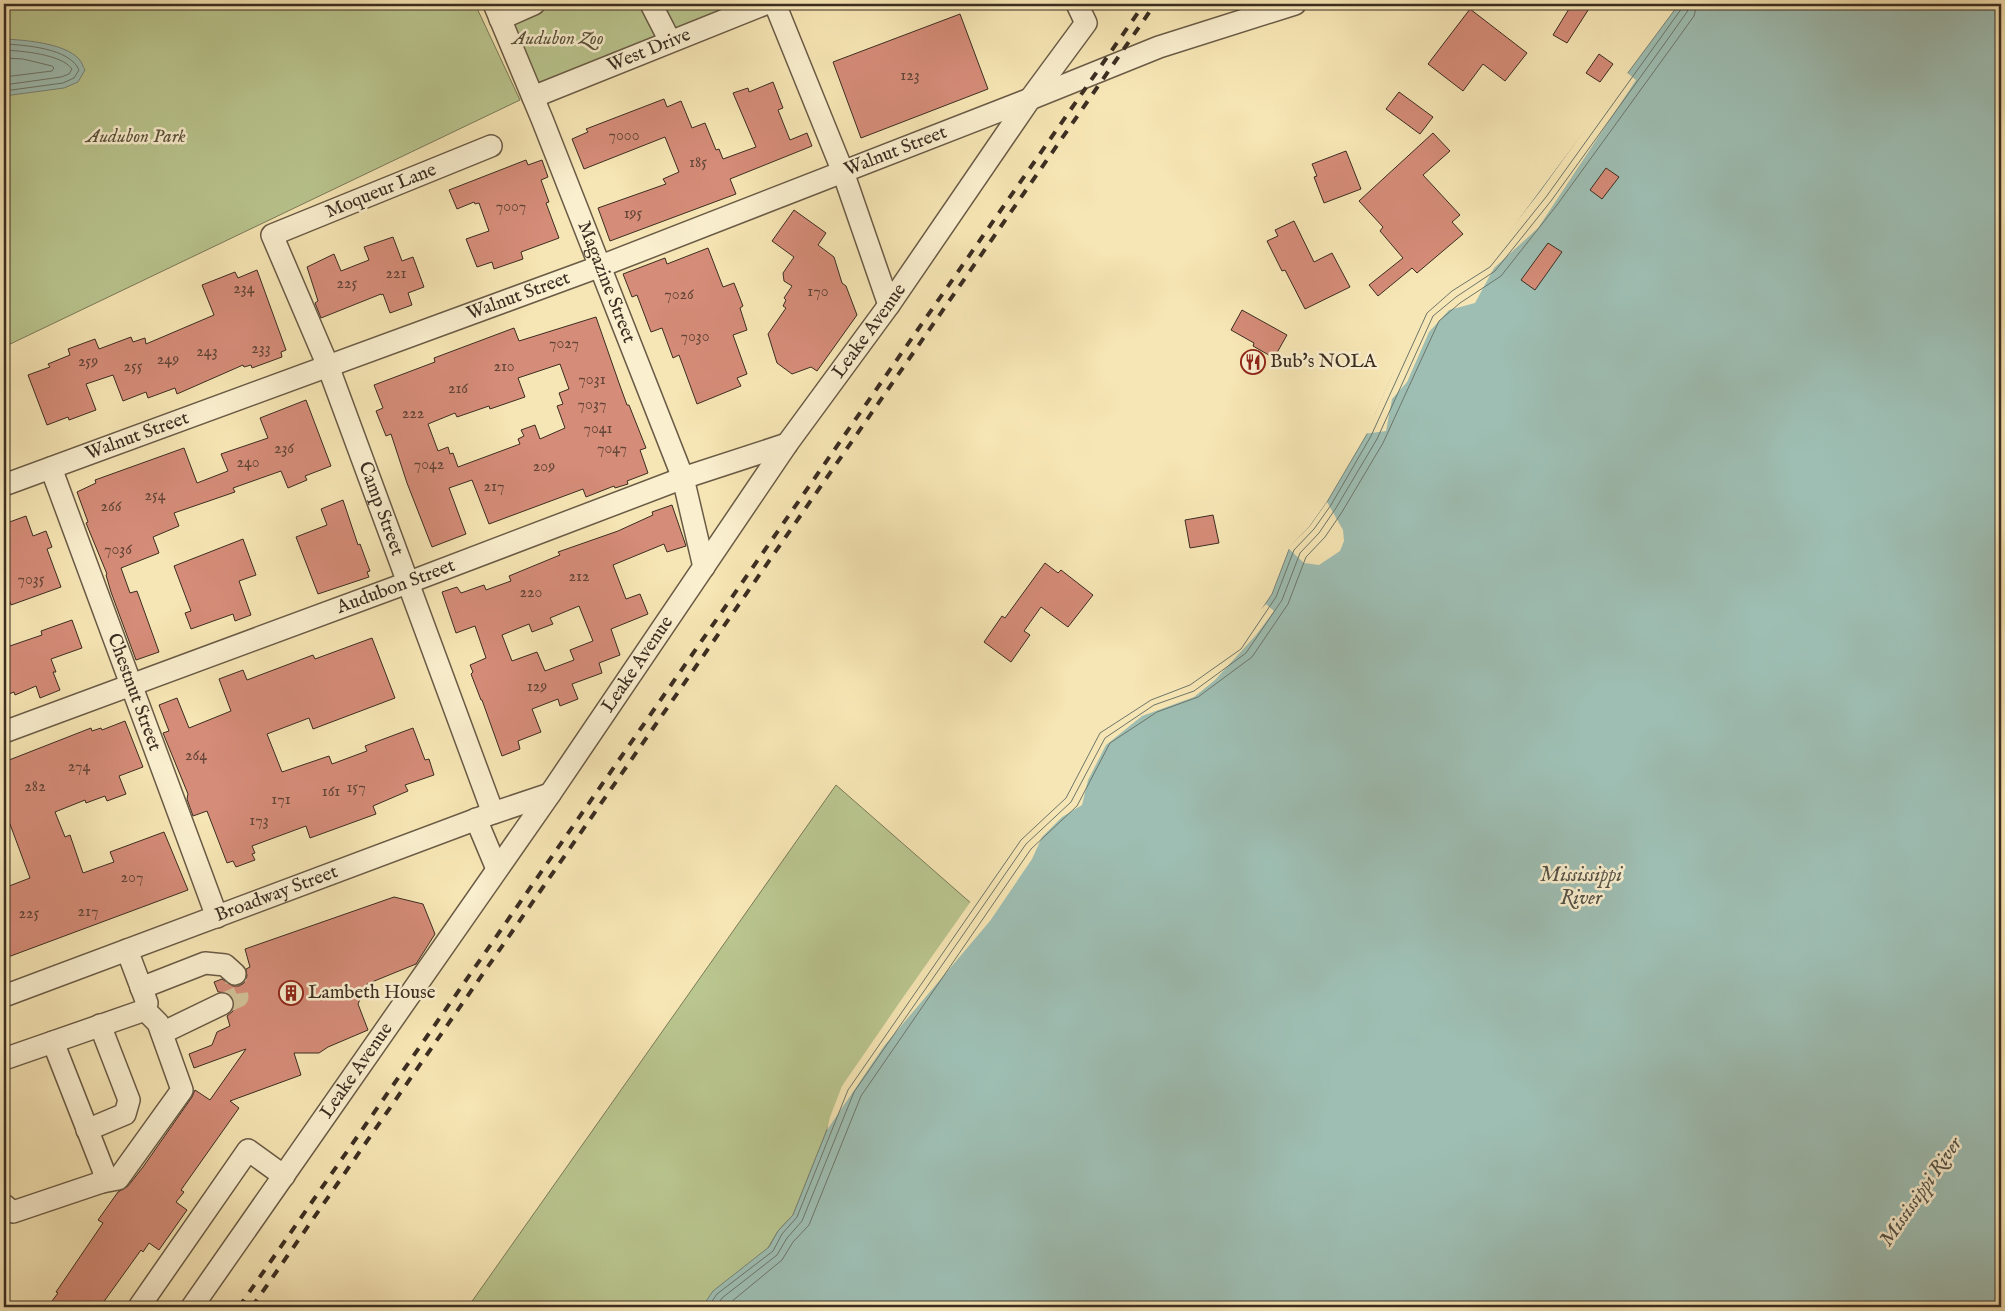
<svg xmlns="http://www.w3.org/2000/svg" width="2005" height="1311" font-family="'IM FELL English',serif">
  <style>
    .green { fill: #bac68f; stroke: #7a7a58 }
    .water { fill: #9ebeb3; stroke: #768479 }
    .pier { fill: #f7e6b5 }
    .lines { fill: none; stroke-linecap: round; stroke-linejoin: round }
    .shore { stroke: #6c766a; stroke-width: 1 }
    .building { fill: #d58c78; stroke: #3b2d21; fill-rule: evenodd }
    .minor-tunnel { stroke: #d1c197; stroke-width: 21; stroke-dasharray: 21 11; stroke-linecap: butt }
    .minor-casing { stroke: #6a5b46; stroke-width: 24 }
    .minor { stroke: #faefcf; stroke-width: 21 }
    .rail { stroke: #3b2d21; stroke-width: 4; stroke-dasharray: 9 9; stroke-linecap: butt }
    .labels { text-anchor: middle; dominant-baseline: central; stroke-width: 5; stroke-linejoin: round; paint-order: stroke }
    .number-label { font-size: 16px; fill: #624537 }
    .park-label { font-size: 19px; font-style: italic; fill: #5b533c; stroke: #faefcf }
    .street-label { font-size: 19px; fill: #3b2d21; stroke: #faefcf }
    .poi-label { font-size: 19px; fill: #3b2d21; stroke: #faefcf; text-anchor: start }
    .water-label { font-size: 20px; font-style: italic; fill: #545146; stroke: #faefcf }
  </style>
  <rect width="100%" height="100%" fill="#f7e6b5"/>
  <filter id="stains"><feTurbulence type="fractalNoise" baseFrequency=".004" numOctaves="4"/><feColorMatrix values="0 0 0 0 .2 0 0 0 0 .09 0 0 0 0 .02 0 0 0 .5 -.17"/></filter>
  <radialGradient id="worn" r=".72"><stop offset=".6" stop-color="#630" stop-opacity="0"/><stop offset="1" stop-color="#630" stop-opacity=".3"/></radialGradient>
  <path class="green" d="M 4,4 L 475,4 L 520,100 L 4,347 Z
    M 502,4 L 753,4 L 539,84 Z
    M 836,785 L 972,904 L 844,1087 L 793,1215 L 778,1231 L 733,1307 L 468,1307 Z"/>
  <path class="water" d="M 1679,4 L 2001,4 L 2001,1307 L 702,1307 L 713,1291 L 769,1247 L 778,1231 L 793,1215 L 844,1087 L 1062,795 L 1096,730 L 1188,681 L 1237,646 L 1272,594 L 1290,547 L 1310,526 L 1327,502 L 1367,434 L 1394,372 L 1486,264 Z
    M 4,39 C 25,40 64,43 79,59 C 82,62 83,67 85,70 L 78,82 L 64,88 L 4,96 Z"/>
  <path class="pier" d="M 1626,72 L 1636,80 L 1538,228 L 1494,268 L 1475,303 L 1449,310 L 1429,332 L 1407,382 L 1392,399 L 1386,431 L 1363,434 L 1375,414 L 1418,315 L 1425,305 L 1448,285 L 1485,262 L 1540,192 Z
    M 1327,502 L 1343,530 L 1344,541 L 1340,551 L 1319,565 L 1304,563 L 1288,548 L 1310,526 Z
    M 1266,604 L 1274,611 L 1256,635 L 1215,680 L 1194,697 L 1142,716 L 1106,745 L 1088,780 L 1082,805 L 1062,817 L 1042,837 L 1032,859 L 990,921 L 884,1046 L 827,1130 L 830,1117 L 842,1086 L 904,996 L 1017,836 L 1060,793 L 1095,728 L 1147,693 L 1186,679 L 1235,644 L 1255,615 Z"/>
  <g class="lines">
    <path class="shore" d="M 4,44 C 24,45 70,48 79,70 L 74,78 L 63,83 L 4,91
      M 4,50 C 22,51 61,54 72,69 L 69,74 L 61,77 L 4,85
      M 4,58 L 23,59 L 52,66 L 54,68 L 52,71 L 4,77
      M 708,1307 L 717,1294 L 773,1251 L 782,1234 L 797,1217 L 848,1090 L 1021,840 L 1066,798 L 1100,733 L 1151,700 L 1190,685 L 1241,649 L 1276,597 L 1294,550 L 1314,529 L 1331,505 L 1371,436 L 1427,313 L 1452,291 L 1490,267 L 1546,197 L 1682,8 L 1683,4
      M 716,1307 L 722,1298 L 777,1255 L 787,1238 L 802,1221 L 854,1092 L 1026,844 L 1071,802 L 1105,738 L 1154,705 L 1194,691 L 1246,653 L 1282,600 L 1300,553 L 1319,533 L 1336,508 L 1377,439 L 1433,316 L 1456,297 L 1495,271 L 1551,201 L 1665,43 L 1687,12 L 1689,4
      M 725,1307 L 782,1260 L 793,1242 L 809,1225 L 861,1096 L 1031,849 L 1077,806 L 1110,743 L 1157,712 L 1198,697 L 1252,657 L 1288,604 L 1306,557 L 1325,537 L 1342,512 L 1383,443 L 1439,321 L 1460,303 L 1501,276 L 1557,205 L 1671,48 L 1694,16 L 1697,4"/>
  </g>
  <path class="building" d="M 1572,4 L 1592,4 L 1567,43 L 1553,35 Z
    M 1470,9 L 1527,53 L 1505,81 L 1483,64 L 1463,91 L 1428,64 Z
    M 960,14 L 988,89 L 861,138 L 833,62 Z
    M 1599,54 L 1613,64 L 1600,82 L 1586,73 Z
    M 773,82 L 783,108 L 778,110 L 790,140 L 807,133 L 812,146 L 730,179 L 736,194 L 610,241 L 598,208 L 666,184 L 663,179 L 679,172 L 665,137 L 584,169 L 572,139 L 588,132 L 586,129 L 664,99 L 667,107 L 681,101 L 692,128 L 705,123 L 716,150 L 719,149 L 723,159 L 756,147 L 733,93 L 748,88 L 749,92 Z
    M 1399,92 L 1433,117 L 1420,134 L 1386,109 Z
    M 1433,133 L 1450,151 L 1423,175 L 1460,215 L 1452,222 L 1463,234 L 1417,273 L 1412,268 L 1378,296 L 1369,285 L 1403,258 L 1380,231 L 1383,227 L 1359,201 Z
    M 1346,151 L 1361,189 L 1324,203 L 1314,177 L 1317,176 L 1312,164 Z
    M 526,160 L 528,165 L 542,160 L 548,177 L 541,180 L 549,202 L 546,203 L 559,238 L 521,252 L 523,259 L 494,269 L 492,262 L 477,267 L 466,239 L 489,231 L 479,203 L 475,204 L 474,202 L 457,209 L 449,190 Z
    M 1606,168 L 1619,177 L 1602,199 L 1590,190 Z
    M 794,210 L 826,233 L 818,245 L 834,257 L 842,283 L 846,286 L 857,315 L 817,371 L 811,367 L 792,374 L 777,363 L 768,334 L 786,308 L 783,306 L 786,300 L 784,298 L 792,286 L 784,281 L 783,273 L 794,257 L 772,241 Z
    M 1294,221 L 1314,262 L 1332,253 L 1350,287 L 1305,309 L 1285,270 L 1282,271 L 1267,241 L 1278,236 L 1275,230 Z
    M 393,237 L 402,261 L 413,257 L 424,287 L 408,293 L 412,305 L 390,313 L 383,294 L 381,295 L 381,294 L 321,318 L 315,303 L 318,301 L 307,267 L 334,254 L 341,271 L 369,260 L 364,247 Z
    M 1548,243 L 1562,252 L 1535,290 L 1521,280 Z
    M 708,248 L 723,287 L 734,283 L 743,306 L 740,308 L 747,330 L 733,335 L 747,374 L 737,378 L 741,386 L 697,404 L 679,355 L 673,358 L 662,328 L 651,332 L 637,295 L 632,297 L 623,274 L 665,258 L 667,264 Z
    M 257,270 L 286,350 L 281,352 L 282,357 L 252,368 L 251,365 L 244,367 L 243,365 L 177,394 L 175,388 L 148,398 L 146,392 L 123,401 L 113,375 L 86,384 L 96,410 L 69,420 L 68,417 L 47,425 L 28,375 L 50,367 L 48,364 L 70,355 L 68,349 L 95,339 L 99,349 L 131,337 L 133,342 L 145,338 L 146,344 L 214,315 L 202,285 L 235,272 L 238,278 Z
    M 1242,310 L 1287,335 L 1274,358 L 1253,346 L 1254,343 L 1231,330 Z
    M 596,317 L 619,383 L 627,405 L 629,405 L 646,448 L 640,450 L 648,473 L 627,481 L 628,484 L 615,488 L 614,486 L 586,497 L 583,489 L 489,524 L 472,480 L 449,488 L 466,534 L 432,547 L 407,483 L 391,434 L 386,436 L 376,411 L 383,408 L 374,385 L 435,362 L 434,358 L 514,328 L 519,341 ZM 560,364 L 569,389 L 559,393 L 563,404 L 557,406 L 565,428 L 540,439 L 535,425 L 521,430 L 524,436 L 518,439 L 520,444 L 458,467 L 453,453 L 450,454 L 448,447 L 438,451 L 428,424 L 455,413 L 457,417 L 489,406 L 490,409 L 525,397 L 518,378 Z
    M 306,400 L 331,466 L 305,476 L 307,480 L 288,488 L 281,471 L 233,488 L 235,492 L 174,513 L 179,526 L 153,537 L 159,553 L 121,568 L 130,593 L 137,591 L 159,652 L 136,660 L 111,592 L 106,575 L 107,574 L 86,523 L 88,522 L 77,492 L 96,483 L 95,480 L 184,448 L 197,483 L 228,471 L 221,454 L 268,438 L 260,418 Z
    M 343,500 L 358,545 L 360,544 L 370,571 L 367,572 L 369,577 L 318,594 L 296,537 L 327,525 L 321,509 Z
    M 672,505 L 686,546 L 667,552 L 664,544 L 613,565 L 626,599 L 640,594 L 648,614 L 611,629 L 620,655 L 599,663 L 602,673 L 572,684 L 578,699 L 560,706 L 558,699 L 532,709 L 541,732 L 518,741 L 520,749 L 502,756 L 482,700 L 481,700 L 471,674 L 473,672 L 470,665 L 486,658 L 475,626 L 456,633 L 442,592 L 457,587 L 461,593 L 484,585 L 486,590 L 511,581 L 509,576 L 560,555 L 558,552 L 618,531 L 653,515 L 652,512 ZM 579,606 L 593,641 L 570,650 L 574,660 L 545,671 L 537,652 L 512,661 L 502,635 L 529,624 L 532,632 L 553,624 L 550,618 Z
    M 1213,515 L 1219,543 L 1190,548 L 1185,520 Z
    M 26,516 L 33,536 L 46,531 L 52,547 L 47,549 L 61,587 L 11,605 L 4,585 L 4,524 Z
    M 243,539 L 256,575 L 239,581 L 251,615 L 235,621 L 233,614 L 191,629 L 185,613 L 191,611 L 174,566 Z
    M 1045,563 L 1058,573 L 1061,570 L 1093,595 L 1068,627 L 1041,607 L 1024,631 L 1030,635 L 1011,662 L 984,642 L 1002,616 L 1005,618 Z
    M 72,620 L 82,648 L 51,659 L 56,672 L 53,672 L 60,690 L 40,698 L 36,686 L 15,695 L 14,692 L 4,696 L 4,648 L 42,635 L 41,631 Z
    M 372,638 L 395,698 L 313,729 L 309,718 L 267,734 L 282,772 L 329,756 L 332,764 L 367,751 L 365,746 L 413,728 L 425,760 L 429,759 L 434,775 L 405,785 L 408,791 L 373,806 L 376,814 L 310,838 L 306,826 L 252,846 L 255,853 L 252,854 L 255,860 L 236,867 L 233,861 L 227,863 L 207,811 L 193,816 L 187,799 L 188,794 L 163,733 L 169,731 L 159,705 L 177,698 L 189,728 L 231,711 L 219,679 L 243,670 L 247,680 L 313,655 L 315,659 Z
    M 125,721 L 143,767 L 119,776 L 126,794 L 107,801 L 105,796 L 86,803 L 85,800 L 55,812 L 65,837 L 70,835 L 83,873 L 114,862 L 110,852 L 164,832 L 188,890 L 8,957 L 4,946 L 4,888 L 30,878 L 4,808 L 4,762 L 91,728 L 92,731 L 101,728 L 102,730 Z
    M 394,897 L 423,904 L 435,934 L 416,964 L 367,984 L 358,1004 L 368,1030 L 328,1047 L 319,1053 L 294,1053 L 301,1075 L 230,1101 L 239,1108 L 181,1190 L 184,1192 L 176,1202 L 187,1210 L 159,1250 L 149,1243 L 143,1252 L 141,1250 L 100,1307 L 60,1307 L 52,1301 L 58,1293 L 56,1292 L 103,1223 L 98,1220 L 118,1192 L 128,1186 L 143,1167 L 192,1097 L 195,1090 L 210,1100 L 246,1049 L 194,1068 L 189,1054 L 212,1045 L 217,1032 L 230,1026 L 227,1016 L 233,1011 L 234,1004 L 233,999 L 229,993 L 218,992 L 214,982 L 222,979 L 233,986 L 239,986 L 244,983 L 247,976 L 246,969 L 250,967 L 245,949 Z"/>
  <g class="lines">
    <path class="minor-tunnel" d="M 222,1004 L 238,997 L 235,974"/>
    <defs>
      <g id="minor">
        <path id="s1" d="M 494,4 L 542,119 L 683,478 L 704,567"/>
        <path d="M 651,4 L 670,41"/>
        <path d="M 775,4 L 843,172 L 889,305"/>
        <path d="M 500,19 L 534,4"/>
        <path id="s2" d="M 533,97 L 765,4"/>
        <path id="s3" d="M 491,146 L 272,235 L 328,366 L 493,813"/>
        <path id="s4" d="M 51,468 L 217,917"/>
        <path id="s5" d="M 4,485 L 601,266 L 1030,99 L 1159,47 L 1295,4"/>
        <path id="s6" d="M 4,732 L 407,583 L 683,478 L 787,444"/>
        <path d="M 476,819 L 497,869"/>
        <path d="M 141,988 L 205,963 L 225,965 L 235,974"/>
        <path id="s7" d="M 4,996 L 493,813 L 550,794"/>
        <path d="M 162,1033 L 222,1004"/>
        <path d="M 53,1042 L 145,1010 L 147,1003 L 127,950"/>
        <path d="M 4,1059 L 53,1042 L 104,1172 L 102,1182 L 13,1212 L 4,1205"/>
        <path d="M 87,1130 L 125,1114 L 129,1100 L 100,1025"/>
        <path d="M 102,1182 L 118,1179 L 182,1090 L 158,1023 L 145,1010"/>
        <path d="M 139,1307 L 248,1150 L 284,1176"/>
        <path id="s8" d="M 192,1307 L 550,794 L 787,444 L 889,305 L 1030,99 L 1086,23 L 1077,4"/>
      </g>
    </defs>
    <use href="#minor" class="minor-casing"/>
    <use href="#minor" class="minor"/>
    <path class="rail" d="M 239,1307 L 1144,4
      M 252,1307 L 1155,4"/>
  </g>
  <defs>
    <symbol id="restaurant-ring" viewBox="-11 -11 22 22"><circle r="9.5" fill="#faefcf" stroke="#8f2418" stroke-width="1.5"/><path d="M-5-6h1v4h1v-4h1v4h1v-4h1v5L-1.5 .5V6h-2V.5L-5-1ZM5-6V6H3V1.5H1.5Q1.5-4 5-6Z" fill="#8f2418"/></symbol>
    <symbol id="building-ring" viewBox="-11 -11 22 22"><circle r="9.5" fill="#faefcf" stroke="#8f2418" stroke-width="1.5"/><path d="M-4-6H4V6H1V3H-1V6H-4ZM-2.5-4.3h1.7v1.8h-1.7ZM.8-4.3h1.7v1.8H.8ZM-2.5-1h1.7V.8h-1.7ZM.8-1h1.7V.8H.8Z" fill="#8f2418"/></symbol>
  </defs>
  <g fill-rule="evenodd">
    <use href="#restaurant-ring" x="1239" y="348" width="28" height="28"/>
    <use href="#building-ring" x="277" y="979" width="28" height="28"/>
  </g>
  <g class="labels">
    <g class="number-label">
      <text x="910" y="76">123</text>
      <text x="624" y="136">7000</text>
      <text x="698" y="163">185</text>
      <text x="511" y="207">7007</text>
      <text x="633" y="214">195</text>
      <text x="396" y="274">221</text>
      <text x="347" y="284">225</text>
      <text x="244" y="289">234</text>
      <text x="818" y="292">170</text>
      <text x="679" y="295">7026</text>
      <text x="695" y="337">7030</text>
      <text x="564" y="344">7027</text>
      <text x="261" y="349">233</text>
      <text x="207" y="352">243</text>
      <text x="168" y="360">249</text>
      <text x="88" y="362">259</text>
      <text x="133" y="367">255</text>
      <text x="504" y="367">210</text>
      <text x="592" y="380">7031</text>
      <text x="458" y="389">216</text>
      <text x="592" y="405">7037</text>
      <text x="413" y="414">222</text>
      <text x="598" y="429">7041</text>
      <text x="284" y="449">236</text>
      <text x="612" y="449">7047</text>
      <text x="248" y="463">240</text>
      <text x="429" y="465">7042</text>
      <text x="544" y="467">209</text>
      <text x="494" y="487">217</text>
      <text x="155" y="496">254</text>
      <text x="111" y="507">266</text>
      <text x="118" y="550">7036</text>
      <text x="579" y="577">212</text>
      <text x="31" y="580">7035</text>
      <text x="531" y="593">220</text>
      <text x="537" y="687">129</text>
      <text x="196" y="756">264</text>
      <text x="79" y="767">274</text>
      <text x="35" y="787">282</text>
      <text x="356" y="788">157</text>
      <text x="331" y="792">161</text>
      <text x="281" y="800">171</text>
      <text x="259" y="821">173</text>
      <text x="132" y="878">207</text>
      <text x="88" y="912">217</text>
      <text x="29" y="914">225</text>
    </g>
    <g class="park-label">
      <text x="558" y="39">Audubon Zoo</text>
      <text x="136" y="137">Audubon Park</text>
    </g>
    <g class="street-label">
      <text stroke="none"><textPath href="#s2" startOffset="125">West Drive</textPath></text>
      <text stroke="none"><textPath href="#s5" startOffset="952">Walnut Street</textPath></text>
      <text transform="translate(381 191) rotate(-22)">Moqueur Lane</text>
      <text stroke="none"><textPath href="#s1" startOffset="300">Magazine Street</textPath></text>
      <text stroke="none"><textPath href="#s5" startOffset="548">Walnut Street</textPath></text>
      <text stroke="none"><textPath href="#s8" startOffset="1188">Leake Avenue</textPath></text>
      <text stroke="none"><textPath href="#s5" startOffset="142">Walnut Street</textPath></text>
      <text stroke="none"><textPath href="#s3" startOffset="531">Camp Street</textPath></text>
      <text stroke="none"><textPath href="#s6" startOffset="418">Audubon Street</textPath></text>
      <text stroke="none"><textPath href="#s8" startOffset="782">Leake Avenue</textPath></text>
      <text stroke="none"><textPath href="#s4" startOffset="239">Chestnut Street</textPath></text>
      <text stroke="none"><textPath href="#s7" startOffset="291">Broadway Street</textPath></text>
      <text stroke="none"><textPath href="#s8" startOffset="288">Leake Avenue</textPath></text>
    </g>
    <g class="poi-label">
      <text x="1270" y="362">Bub's NOLA</text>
      <text x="308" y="993">Lambeth House</text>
    </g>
    <g class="water-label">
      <text x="1581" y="875">Mississippi<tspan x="1581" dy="23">River</tspan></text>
      <text transform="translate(1921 1192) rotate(-55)">Mississippi River</text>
    </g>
  </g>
  <rect width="2005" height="1311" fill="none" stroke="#f7e6b5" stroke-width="20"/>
  <rect x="5" y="5" width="1995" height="1301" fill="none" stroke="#3b2d21" stroke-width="2.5"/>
  <rect x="10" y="10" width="1985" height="1291" fill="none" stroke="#3b2d21"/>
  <rect width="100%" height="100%" filter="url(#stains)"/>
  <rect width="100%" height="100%" fill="url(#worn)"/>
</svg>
